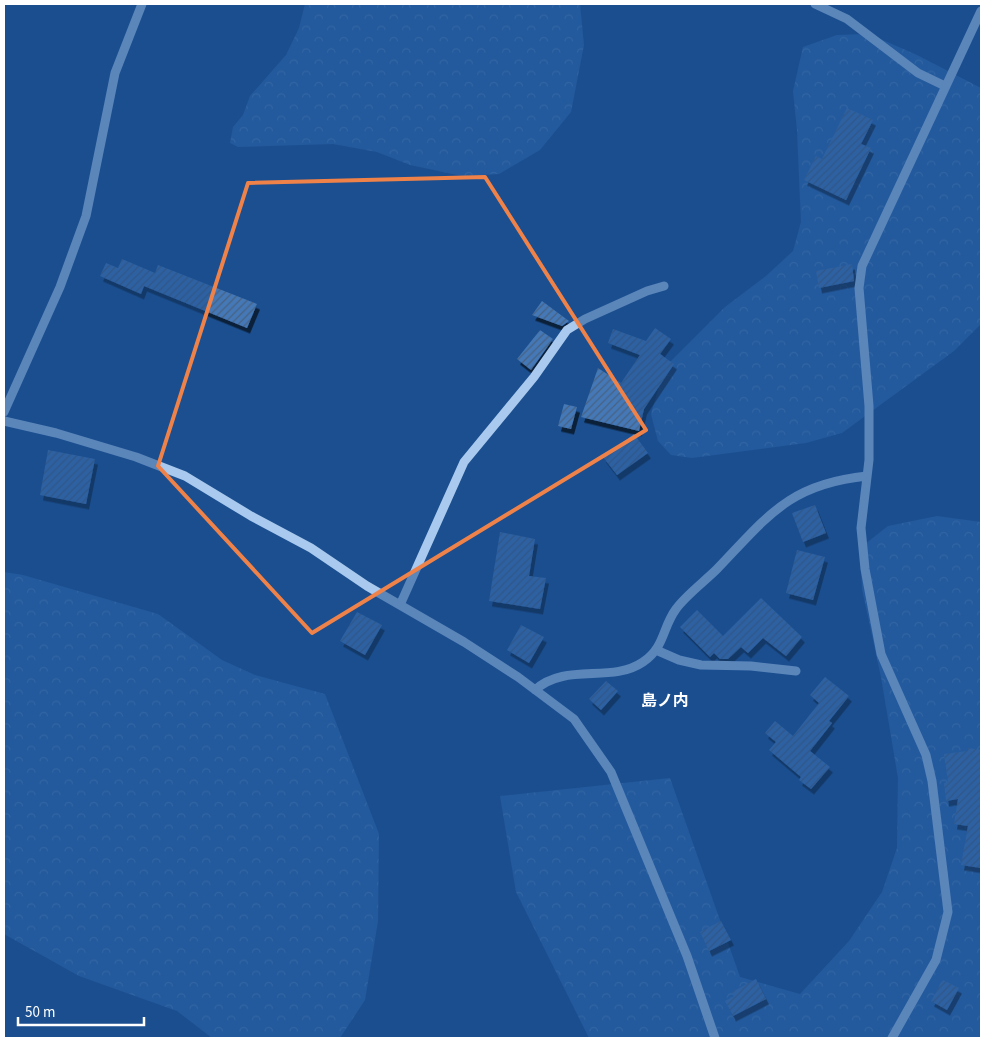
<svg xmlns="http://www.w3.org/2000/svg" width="985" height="1042" font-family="'Source Sans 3','Noto Sans JP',sans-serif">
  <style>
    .forest { fill: url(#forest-crowns) }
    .building { fill: url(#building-hatch); filter: url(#shadow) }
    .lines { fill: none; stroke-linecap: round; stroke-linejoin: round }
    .minor { stroke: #a9c9ee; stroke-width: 9 }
    .marked { fill: none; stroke: #ee8249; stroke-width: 4; stroke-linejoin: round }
    .labels { text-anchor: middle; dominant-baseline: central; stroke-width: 4; stroke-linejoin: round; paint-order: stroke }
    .quarter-label { font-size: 16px; font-weight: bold; fill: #fff; stroke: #1b4f8f }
  </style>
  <defs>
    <pattern id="forest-crowns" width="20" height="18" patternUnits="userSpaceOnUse" patternTransform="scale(1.25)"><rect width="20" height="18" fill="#2e69ad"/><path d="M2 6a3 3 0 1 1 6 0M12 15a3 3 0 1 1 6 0" fill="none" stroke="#4d80b9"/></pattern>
    <pattern id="building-hatch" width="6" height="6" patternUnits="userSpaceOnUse" patternTransform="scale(1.25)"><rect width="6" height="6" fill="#4478b7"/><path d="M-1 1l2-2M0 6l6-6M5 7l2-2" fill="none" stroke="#486282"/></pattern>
    <filter id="shadow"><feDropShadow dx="3" dy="5.5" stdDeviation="0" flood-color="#0009"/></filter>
  </defs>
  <rect width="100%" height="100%" fill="#1b4f8f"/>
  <path class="forest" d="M 305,4 L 580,4 L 584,45 L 571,112 L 540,150 L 499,174 L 462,176 L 410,165 L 377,152 L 333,144 L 238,147 L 230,143 L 233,127 L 243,115 L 250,96 L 286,55 L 299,28 Z
    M 869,34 L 917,55 L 981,88 L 981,324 L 954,351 L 842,433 L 806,443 L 692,458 L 671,455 L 658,441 L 651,414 L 664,368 L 725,307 L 766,276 L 793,251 L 801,222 L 797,130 L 793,91 L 803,47 L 837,35 Z
    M 937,516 L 981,522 L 981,1038 L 589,1038 L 516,892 L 500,796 L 670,778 L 740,977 L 800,994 L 849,941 L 882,892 L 897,848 L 898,778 L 881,677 L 862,589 L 860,548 L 888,526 Z
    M 4,572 L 23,575 L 158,614 L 222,660 L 255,675 L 325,694 L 379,834 L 378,921 L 365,1000 L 340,1038 L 212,1038 L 177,1011 L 79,976 L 4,934 Z"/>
  <path class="building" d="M 847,108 L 873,120 L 861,144 L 871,148 L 846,200 L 804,180 L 816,156 L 822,159 Z
    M 122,259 L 155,273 L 158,265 L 257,304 L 247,328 L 144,286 L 141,294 L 100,276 L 106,263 L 118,268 Z
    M 852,264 L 854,281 L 819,288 L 816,271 Z
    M 542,301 L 569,321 L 562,326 L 532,315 Z
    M 655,328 L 671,339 L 660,354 L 674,364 L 644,409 L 639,431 L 581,417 L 598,368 L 621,383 L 640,355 L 608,343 L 613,329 L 646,341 Z
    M 540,330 L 553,339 L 531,370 L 517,359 Z
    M 564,404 L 577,407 L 571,429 L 558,426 Z
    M 634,434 L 648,453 L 617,475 L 603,457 Z
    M 48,450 L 95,459 L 86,504 L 40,495 Z
    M 815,505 L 826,533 L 803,542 L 792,513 Z
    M 500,532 L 535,539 L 529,576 L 546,578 L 540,609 L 489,601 Z
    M 797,550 L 825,557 L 813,600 L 786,593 Z
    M 761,598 L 802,637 L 786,656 L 763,638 L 748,653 L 741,647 L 728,659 L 720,659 L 714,653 L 710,657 L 680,627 L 697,610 L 723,636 Z
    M 357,612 L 382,625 L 365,655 L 340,641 Z
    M 521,625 L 544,637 L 529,663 L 507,650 Z
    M 825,677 L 849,696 L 829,721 L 832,723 L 810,751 L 830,767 L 811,789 L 799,780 L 801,777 L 769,750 L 776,742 L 765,733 L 775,721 L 793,736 L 819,703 L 810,695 Z
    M 606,681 L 618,691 L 601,710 L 589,699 Z
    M 968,748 L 981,750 L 981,868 L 961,865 L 968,826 L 954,824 L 958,799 L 946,801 L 944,783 L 948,782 L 944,754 L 968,751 Z
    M 721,921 L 731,940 L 709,951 L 700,932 Z
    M 756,979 L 766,999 L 733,1016 L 725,1001 L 734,996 L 732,992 Z
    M 943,980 L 959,988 L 947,1010 L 931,1001 Z"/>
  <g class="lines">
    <path class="minor" d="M 815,4 L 847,19 L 918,73 L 945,86
      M 4,412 L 60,287 L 86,216 L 115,73 L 142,4
      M 4,421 L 56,433 L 136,457 L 185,476 L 251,516 L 311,548 L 367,586 L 464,642 L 518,677 L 574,719 L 611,772 L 687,956 L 715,1038
      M 400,605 L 464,462 L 534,377 L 567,330 L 585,319 L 647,291 L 664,286
      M 656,650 L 679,660 L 701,665 L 751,666 L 796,671
      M 535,690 C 566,662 611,684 643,662 C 665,647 662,628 676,609 C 685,596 705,581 717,569 C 768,516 789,484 867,476
      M 892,1038 L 936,960 L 948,912 L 932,781 L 926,755 L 881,654 L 865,569 L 861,528 L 869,460 L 869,406 L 859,288 L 862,266 L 981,11"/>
  </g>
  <path d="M0 0H985V1042H0ZM 485,177 L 646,430 L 312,633 L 158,466 L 248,183 Z" fill="#1b4f8f" fill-opacity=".55" fill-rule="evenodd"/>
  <path class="marked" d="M 485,177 L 646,430 L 312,633 L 158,466 L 248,183 Z"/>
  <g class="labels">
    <g class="quarter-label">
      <text x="665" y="701">島ノ内</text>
    </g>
  </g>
  <rect width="985" height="1042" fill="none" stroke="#ffffff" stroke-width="10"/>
  <path d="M18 1017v8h126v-8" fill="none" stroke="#ffffff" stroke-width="2.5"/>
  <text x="25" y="1017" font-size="15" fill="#ffffff" stroke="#1b4f8f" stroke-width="4" paint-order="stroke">50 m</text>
</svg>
